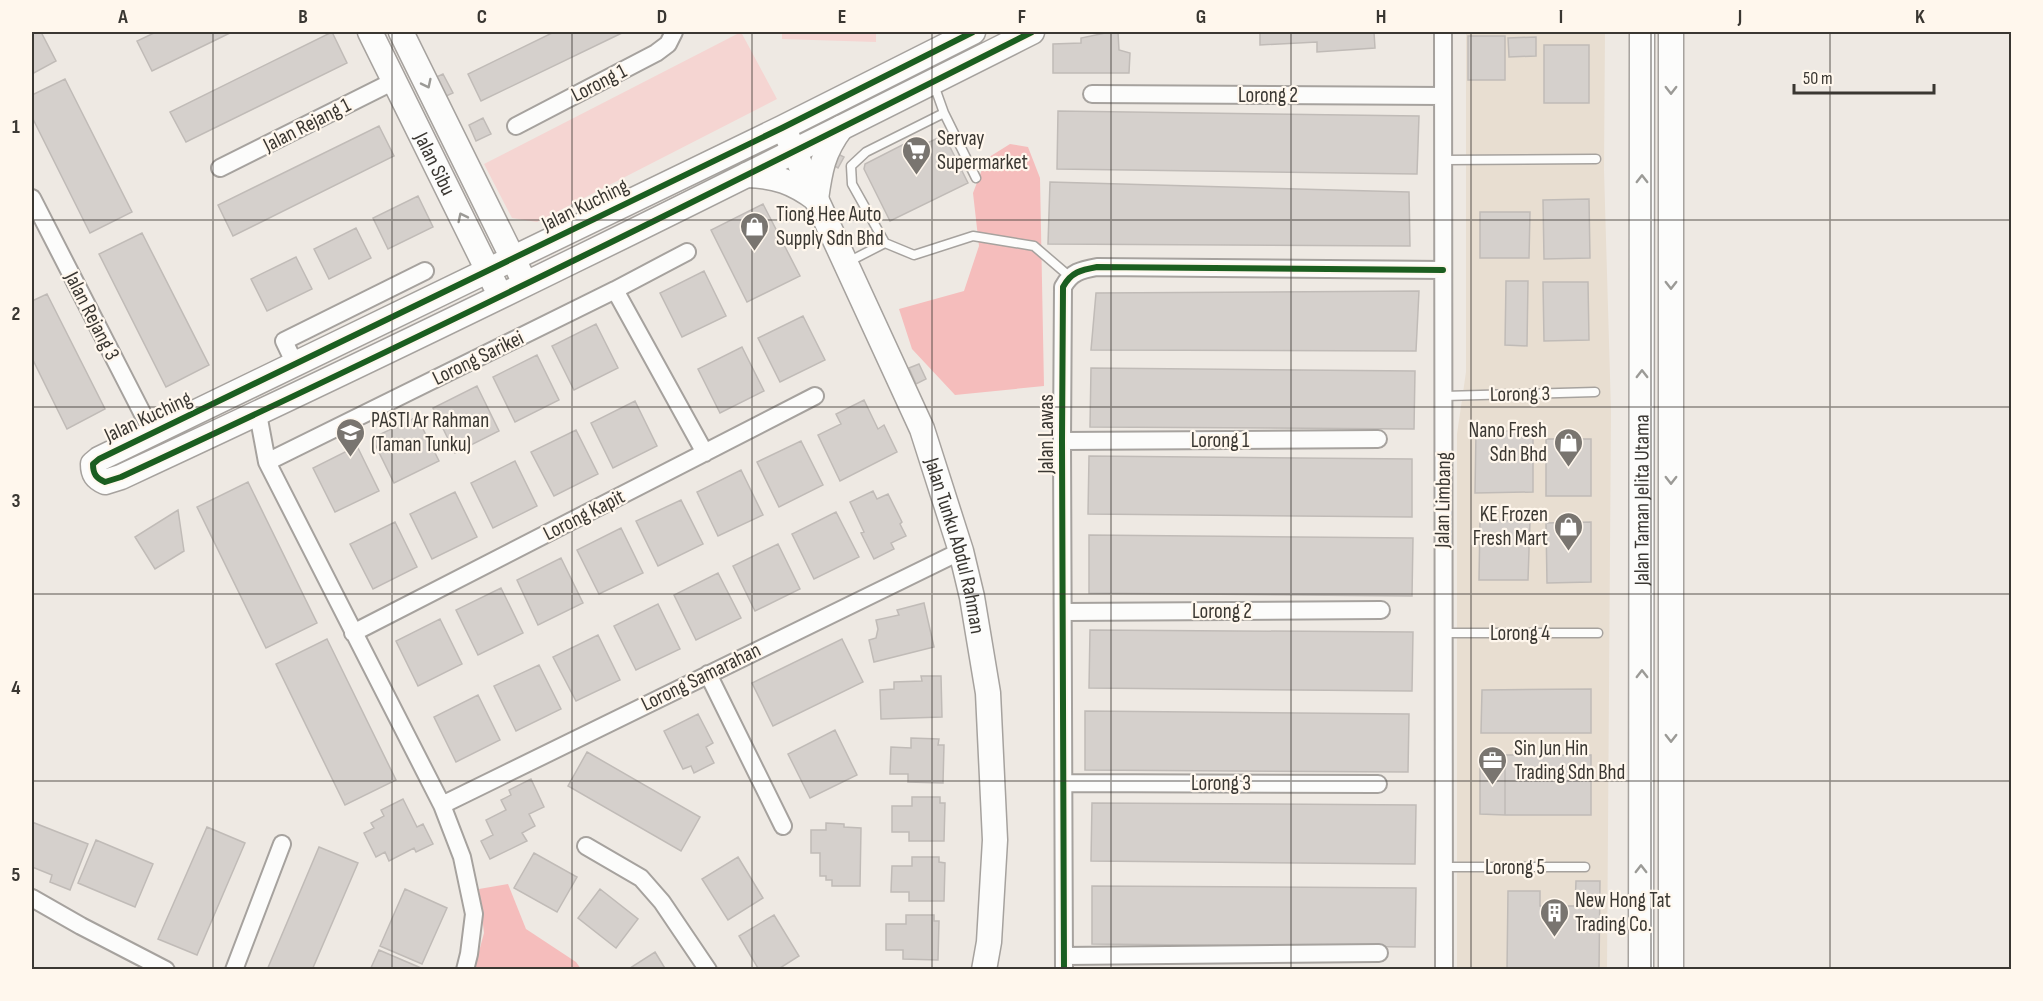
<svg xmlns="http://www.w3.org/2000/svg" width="2043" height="1001" font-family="'Sofia Sans Condensed',sans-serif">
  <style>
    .built { fill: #e8ded1 }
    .green { fill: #f5d5d2 }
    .forest { fill: #f5bdbc }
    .building { fill: #d5d0cc; stroke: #c0bbb7; stroke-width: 1.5 }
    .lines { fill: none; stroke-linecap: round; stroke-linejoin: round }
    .lane-casing { stroke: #a6a29e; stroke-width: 11 }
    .street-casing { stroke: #a6a29e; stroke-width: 20 }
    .secondary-casing { stroke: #a6a29e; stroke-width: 27 }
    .lane { stroke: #fcfcfb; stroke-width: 8 }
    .street { stroke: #fcfcfb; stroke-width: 16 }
    .secondary { stroke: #fcfcfb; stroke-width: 24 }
    .cycleway-casing { stroke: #fff7ed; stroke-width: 10 }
    .cycleway { stroke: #1b5e20; stroke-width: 6 }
    .oneway { stroke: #9b9a96 }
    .grid { fill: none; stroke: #3a3732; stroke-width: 1.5; stroke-opacity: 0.55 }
    .labels { text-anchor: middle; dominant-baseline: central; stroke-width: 4.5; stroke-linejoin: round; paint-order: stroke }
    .street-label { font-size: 21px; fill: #3a3732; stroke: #fff7ed }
    .poi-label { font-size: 21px; fill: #3a3732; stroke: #fff7ed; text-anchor: start }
    .neatline { fill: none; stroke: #3a3732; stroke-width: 2 }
    .grid-label { font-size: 20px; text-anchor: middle; font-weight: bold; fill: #3a3732 }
  </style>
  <rect width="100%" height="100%" fill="#eee9e3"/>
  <path class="built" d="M 1466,32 L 1605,32 L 1604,170 L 1611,411 L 1607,969 L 1457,970 L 1457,434 L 1466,372 Z"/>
  <path class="green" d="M 741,32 L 777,99 L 537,222 L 512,218 L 484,164 Z
    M 782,32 L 876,32 L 876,42 L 782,39 Z"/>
  <path class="forest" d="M 1010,144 L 1028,147 L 1040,178 L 1044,386 L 955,395 L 912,349 L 899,309 L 964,291 L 979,246 L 973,193 L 986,159 Z
    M 508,884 L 526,929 L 576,962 L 581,969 L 474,970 L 484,933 L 479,889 Z"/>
  <path class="building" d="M 32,32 L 41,32 L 56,61 L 32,74 Z
    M 156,32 L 232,32 L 152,71 L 137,41 Z
    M 332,32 L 347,63 L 186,142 L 170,112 Z
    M 554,32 L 624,32 L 481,101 L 468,74 Z
    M 1110,32 L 1118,32 L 1119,50 L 1130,53 L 1129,73 L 1053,73 L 1053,44 L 1081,43 L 1081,38 Z
    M 1260,32 L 1374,32 L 1375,48 L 1317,52 L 1317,42 L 1260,45 Z
    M 1468,36 L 1505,36 L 1505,80 L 1468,80 Z
    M 1536,37 L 1536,56 L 1509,57 L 1508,38 Z
    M 1544,45 L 1589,45 L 1589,103 L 1544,103 Z
    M 443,74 L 453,93 L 444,97 L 434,78 Z
    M 65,79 L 132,212 L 90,233 L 32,117 L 32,95 Z
    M 1058,111 L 1419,116 L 1417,174 L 1057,169 Z
    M 483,118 L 491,134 L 476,141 L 469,125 Z
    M 379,126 L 394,156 L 233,236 L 218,205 Z
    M 944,135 L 968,183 L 890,221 L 864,169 L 865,164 L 910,141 L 913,150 Z
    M 836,153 L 844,157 L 838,168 L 830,163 Z
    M 1050,182 L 1409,192 L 1410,246 L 1048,244 Z
    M 418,196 L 433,227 L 388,249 L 373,218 Z
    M 1589,199 L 1590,258 L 1544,259 L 1543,200 Z
    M 763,204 L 800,276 L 747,302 L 711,230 Z
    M 1480,212 L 1530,212 L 1529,258 L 1480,258 Z
    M 356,228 L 371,258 L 329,279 L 314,249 Z
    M 142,233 L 209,365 L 166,387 L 99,254 Z
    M 296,257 L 312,289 L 267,311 L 251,279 Z
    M 704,271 L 726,316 L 682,337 L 660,293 Z
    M 1506,281 L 1528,281 L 1527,346 L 1505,345 Z
    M 1543,282 L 1588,282 L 1589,340 L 1544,341 Z
    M 1419,291 L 1416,351 L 1091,350 L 1096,293 Z
    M 47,294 L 105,409 L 67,429 L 32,358 L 32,301 Z
    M 803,316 L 825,360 L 780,382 L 758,338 Z
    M 596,324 L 618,368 L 574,390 L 552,346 Z
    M 742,347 L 764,391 L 720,413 L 698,369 Z
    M 537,355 L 559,400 L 515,422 L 493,377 Z
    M 919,364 L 926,379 L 916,384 L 909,368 Z
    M 1091,368 L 1415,371 L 1414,429 L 1090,427 Z
    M 477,386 L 499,431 L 455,453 L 433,408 Z
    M 864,400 L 878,429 L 884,425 L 897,452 L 840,481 L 818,435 L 841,424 L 836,414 Z
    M 635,401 L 657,446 L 613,468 L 591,423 Z
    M 417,417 L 439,461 L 394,483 L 372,438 Z
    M 576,430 L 598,474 L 554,496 L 531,452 Z
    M 1476,431 L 1533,431 L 1533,492 L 1475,493 Z
    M 1546,439 L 1591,439 L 1591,496 L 1546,496 Z
    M 801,441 L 823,485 L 779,507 L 757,462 Z
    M 357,446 L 379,491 L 335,512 L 313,468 Z
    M 1089,456 L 1412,459 L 1412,517 L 1088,514 Z
    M 515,461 L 537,506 L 493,528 L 471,483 Z
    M 741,470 L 763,515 L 718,536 L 697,492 Z
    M 248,482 L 317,623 L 266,648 L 197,507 Z
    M 873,491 L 877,499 L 888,494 L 902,522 L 900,524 L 906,536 L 891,543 L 894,549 L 874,559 L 861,533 L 864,532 L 850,502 Z
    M 455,492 L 477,537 L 432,559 L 410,514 Z
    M 681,500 L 703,544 L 658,566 L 636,521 Z
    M 178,510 L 184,551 L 155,569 L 135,537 Z
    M 836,512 L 859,557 L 814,579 L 792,534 Z
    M 1480,520 L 1530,521 L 1528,580 L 1479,580 Z
    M 395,522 L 417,567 L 373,589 L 350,544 Z
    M 1591,522 L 1591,582 L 1547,583 L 1546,523 Z
    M 621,528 L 643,573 L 599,594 L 577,550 Z
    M 1089,535 L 1413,538 L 1412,596 L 1089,593 Z
    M 778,544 L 800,589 L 755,611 L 733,566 Z
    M 561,558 L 583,603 L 538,625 L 517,580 Z
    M 718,573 L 741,618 L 696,640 L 674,595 Z
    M 501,588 L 523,633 L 478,655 L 456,610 Z
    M 924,603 L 934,647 L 874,662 L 869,640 L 876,638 L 878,629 L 876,620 L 899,615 L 897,610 Z
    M 658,604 L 680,649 L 636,670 L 614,626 Z
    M 440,619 L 462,664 L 418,686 L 396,641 Z
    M 1090,630 L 1413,632 L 1412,691 L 1089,688 Z
    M 598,635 L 620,680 L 576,701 L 553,657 Z
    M 327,639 L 396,780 L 345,805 L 276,664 Z
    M 842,639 L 863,682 L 773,726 L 752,683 Z
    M 539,665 L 561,709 L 516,731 L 494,686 Z
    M 921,676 L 941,676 L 942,717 L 881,719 L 880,690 L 894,689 L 894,682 L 922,681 Z
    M 1591,689 L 1591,733 L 1481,733 L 1482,690 Z
    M 478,695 L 500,740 L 456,762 L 434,717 Z
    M 1085,711 L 1409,714 L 1408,772 L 1085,770 Z
    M 698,714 L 713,743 L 706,747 L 714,763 L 694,773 L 691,766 L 683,769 L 664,731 Z
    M 835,730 L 857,775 L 810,798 L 788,754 Z
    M 911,738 L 939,739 L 938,745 L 944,745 L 943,783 L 908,782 L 908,774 L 890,774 L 891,747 L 911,748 Z
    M 587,752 L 700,817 L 681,851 L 568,786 Z
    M 1505,755 L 1591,755 L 1591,815 L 1505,815 Z
    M 1505,755 L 1505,815 L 1480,814 L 1480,756 Z
    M 531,779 L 544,807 L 529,814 L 535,826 L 522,833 L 527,841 L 490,859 L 481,841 L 493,835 L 486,820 L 506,810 L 501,800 L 511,795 L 509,790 Z
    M 912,797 L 940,797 L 940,803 L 945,803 L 944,841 L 909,841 L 909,832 L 892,832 L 892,806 L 912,806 Z
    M 403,799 L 417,827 L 423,824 L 433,844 L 416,852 L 414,848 L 389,861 L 385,852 L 376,857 L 364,833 L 374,828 L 371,823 L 384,816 L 381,810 Z
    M 1092,803 L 1416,805 L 1415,864 L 1091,861 Z
    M 32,822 L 88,844 L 70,890 L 50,882 L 52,875 L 32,867 Z
    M 826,823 L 844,824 L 844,827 L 861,828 L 860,886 L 832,886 L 832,880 L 826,880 L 826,876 L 820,876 L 820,853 L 811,853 L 811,830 L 826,830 Z
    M 207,827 L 245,843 L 197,955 L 158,939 Z
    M 96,840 L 153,864 L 135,907 L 78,883 Z
    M 319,847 L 358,863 L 312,970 L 267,970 Z
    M 534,853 L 577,877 L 557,912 L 514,888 Z
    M 738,857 L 763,898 L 728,920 L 702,879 Z
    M 912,857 L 939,857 L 939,862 L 945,863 L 944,901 L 909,901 L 909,892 L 891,892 L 892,866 L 912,866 Z
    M 1576,881 L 1600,881 L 1599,970 L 1507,970 L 1508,891 L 1540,891 L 1540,906 L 1575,906 Z
    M 1092,886 L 1416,888 L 1415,947 L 1092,944 Z
    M 405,889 L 447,908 L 422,964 L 380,946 Z
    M 600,889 L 638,919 L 616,948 L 578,918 Z
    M 774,915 L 799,956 L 777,970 L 759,970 L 739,936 Z
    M 906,915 L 934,915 L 934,921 L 939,921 L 938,960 L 903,959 L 903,950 L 886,950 L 886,924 L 906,924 Z
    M 379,950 L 421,968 L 420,970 L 370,970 Z
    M 655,952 L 666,970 L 627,970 Z"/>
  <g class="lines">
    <defs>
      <path id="lane" d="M 934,85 L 944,113 L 866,152 L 851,166 L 852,184 L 885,243 L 914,255 L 973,236 L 1034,246 L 1069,276
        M 944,113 L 976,178
        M 1444,160 L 1596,159
        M 848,262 L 885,243
        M 1444,396 L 1595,392
        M 1443,633 L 1598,633
        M 1444,867 L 1585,867"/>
      <path id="street" d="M 1443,32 L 1444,970
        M 1092,94 L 1443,96
        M 516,126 L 656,53 L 668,44 L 674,32
        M 220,168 L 394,81
        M 32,198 L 153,434
        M 615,290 L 705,453
        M 295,364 L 284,341 L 425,271
        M 258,414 L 267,462 L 442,805 L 462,857 L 474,914 L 469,954 L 465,970
        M 1062,441 L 1378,439
        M 267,462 L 615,290 L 687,252
        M 1064,612 L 1381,610
        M 353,633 L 815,396
        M 708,674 L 783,826
        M 1064,783 L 1378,784
        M 442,805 L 961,551
        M 586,846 L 641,878 L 662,902 L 708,970
        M 32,898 L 81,926 L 166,970
        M 1064,956 L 1379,953
        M 234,970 L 282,844
        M 1064,970 L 1062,441 L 1063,287 C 1071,272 1081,270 1097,267 L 1443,270"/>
      <g id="secondary">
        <path id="s1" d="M 370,32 L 495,285"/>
        <path d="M 401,32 L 520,273"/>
        <path d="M 973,32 L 782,128 L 99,459 L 93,464 C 93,474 96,478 105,482 L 121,477 C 428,335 730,184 1032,32"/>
        <path id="s2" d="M 788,138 L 922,429 L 961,551 L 972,597 L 988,693 L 995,840 L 989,942 L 984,970"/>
        <path d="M 747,175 C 776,176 793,182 816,199"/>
        <path d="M 816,199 C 820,170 823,152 841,128"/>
        <path id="s3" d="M 1641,970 L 1642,32"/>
        <path d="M 1671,970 L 1671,32"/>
      </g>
    </defs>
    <use href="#lane" class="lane-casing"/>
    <use href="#street" class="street-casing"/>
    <use href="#secondary" class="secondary-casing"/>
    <use href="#lane" class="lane"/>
    <use href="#street" class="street"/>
    <use href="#secondary" class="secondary"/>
    <defs>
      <path id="cycleway" d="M 973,32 L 782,128 L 99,459 L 93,464 C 93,474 96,478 105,482 L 121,477 C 428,335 730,184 1032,32
        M 1064,970 L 1062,441 L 1063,287 C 1071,272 1081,270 1097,267 L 1443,270"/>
    </defs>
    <use href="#cycleway" class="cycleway-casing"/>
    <use href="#cycleway" class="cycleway"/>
  </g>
  <defs><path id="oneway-chevron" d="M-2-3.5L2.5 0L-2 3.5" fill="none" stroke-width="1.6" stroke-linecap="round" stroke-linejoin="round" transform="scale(1.5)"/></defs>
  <g class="oneway">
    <use href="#oneway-chevron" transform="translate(427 84) rotate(64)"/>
    <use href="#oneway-chevron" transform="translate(1671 90) rotate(90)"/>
    <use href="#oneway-chevron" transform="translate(1642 179) rotate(-90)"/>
    <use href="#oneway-chevron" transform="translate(462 217) rotate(-116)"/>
    <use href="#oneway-chevron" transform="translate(1671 285) rotate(90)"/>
    <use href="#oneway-chevron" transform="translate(1642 374) rotate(-90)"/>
    <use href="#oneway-chevron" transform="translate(1671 480) rotate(90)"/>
    <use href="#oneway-chevron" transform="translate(1642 674) rotate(-90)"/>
    <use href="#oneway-chevron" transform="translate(1671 738) rotate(90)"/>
    <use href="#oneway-chevron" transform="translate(1641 869) rotate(-90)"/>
  </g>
  <path class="grid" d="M 213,32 L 213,970M 392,32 L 392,970M 572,32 L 572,970M 752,32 L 752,970M 932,32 L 932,970M 1111,32 L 1111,970M 1291,32 L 1291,970M 1471,32 L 1471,970M 1651,32 L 1651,970M 1830,32 L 1830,970M 32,220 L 2012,220M 32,407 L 2012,407M 32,594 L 2012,594M 32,781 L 2012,781"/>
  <defs>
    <symbol id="supermarket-pin" viewBox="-11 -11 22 30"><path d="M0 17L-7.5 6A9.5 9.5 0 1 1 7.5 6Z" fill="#797570" stroke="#fff7ed"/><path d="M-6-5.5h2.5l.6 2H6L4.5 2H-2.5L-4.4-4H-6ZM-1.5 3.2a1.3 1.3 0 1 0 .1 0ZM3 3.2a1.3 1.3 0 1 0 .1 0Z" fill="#fff"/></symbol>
    <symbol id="shop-pin" viewBox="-11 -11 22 30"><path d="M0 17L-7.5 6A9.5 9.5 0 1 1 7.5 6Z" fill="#797570" stroke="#fff7ed"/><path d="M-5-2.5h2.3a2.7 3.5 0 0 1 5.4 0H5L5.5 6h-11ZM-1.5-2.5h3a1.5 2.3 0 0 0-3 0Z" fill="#fff"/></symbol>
    <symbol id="school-pin" viewBox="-11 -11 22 30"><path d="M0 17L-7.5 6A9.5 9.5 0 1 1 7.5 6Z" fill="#797570" stroke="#fff7ed"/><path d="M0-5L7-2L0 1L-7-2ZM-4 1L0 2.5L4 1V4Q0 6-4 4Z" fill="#fff"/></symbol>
    <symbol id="office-pin" viewBox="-11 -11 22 30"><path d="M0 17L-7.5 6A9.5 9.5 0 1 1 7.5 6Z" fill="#797570" stroke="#fff7ed"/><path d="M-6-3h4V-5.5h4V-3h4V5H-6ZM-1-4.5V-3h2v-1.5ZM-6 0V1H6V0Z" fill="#fff"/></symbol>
    <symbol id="building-pin" viewBox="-11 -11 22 30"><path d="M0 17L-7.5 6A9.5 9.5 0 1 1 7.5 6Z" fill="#797570" stroke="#fff7ed"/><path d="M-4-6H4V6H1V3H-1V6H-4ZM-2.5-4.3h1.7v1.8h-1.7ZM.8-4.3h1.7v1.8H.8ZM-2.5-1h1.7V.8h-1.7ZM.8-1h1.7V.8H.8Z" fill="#fff"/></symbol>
  </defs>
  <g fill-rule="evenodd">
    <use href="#supermarket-pin" x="900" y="134" width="33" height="45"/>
    <use href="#shop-pin" x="738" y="210" width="33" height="45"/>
    <use href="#school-pin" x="334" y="416" width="33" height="45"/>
    <use href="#shop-pin" x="1552" y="426" width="33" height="45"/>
    <use href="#shop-pin" x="1552" y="510" width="33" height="45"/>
    <use href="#office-pin" x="1476" y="744" width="33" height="45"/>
    <use href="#building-pin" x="1538" y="896" width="33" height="45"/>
  </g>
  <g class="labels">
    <g class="street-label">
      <text transform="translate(599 83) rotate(-27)">Lorong 1</text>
      <text x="1268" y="95">Lorong 2</text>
      <text transform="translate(307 125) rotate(-27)">Jalan Rejang 1</text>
      <text stroke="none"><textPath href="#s1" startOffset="147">Jalan Sibu</textPath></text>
      <text transform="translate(585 205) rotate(-26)">Jalan Kuching</text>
      <text transform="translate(92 316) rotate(63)">Jalan Rejang 3</text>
      <text transform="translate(478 358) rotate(-26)">Lorong Sarikei</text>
      <text transform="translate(1520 394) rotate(-1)">Lorong 3</text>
      <text transform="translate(148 417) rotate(-25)">Jalan Kuching</text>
      <text transform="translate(1046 434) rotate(-90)">Jalan Lawas</text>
      <text x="1220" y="440">Lorong 1</text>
      <text transform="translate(1443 500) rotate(-89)">Jalan Limbang</text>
      <text stroke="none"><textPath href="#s3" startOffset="470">Jalan Taman Jelita Utama</textPath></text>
      <text transform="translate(584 515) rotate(-27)">Lorong Kapit</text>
      <text stroke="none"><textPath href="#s2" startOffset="442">Jalan Tunku Abdul Rahman</textPath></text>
      <text x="1222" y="611">Lorong 2</text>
      <text x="1520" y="633">Lorong 4</text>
      <text transform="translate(701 677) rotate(-26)">Lorong Samarahan</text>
      <text x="1221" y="783">Lorong 3</text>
      <text x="1515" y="867">Lorong 5</text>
    </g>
    <g class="poi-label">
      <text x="937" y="138">Servay<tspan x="937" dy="24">Supermarket</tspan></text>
      <text x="776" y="214">Tiong Hee Auto<tspan x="776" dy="24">Supply Sdn Bhd</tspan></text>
      <text x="371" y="420">PASTI Ar Rahman<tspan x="371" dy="24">(Taman Tunku)</tspan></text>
      <text x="1547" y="430" text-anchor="end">Nano Fresh<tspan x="1547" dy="24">Sdn Bhd</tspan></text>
      <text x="1548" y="514" text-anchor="end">KE Frozen<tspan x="1548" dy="24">Fresh Mart</tspan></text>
      <text x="1514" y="748">Sin Jun Hin<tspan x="1514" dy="24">Trading Sdn Bhd</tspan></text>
      <text x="1575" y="900">New Hong Tat<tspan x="1575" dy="24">Trading Co.</tspan></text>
    </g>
  </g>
  <rect width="2043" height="1001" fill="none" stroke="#fff7ed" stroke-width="66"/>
  <path d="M1794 84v9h140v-9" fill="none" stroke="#3a3732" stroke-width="3"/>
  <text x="1803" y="84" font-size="18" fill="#3a3732" stroke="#fff7ed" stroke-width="4.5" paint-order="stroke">50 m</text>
  <rect x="33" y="33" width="1977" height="935" class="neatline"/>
  <g class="grid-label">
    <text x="123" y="23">A</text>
    <text x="303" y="23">B</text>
    <text x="482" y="23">C</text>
    <text x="662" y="23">D</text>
    <text x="842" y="23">E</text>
    <text x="1022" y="23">F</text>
    <text x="1201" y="23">G</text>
    <text x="1381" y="23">H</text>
    <text x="1561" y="23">I</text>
    <text x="1740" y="23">J</text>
    <text x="1920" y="23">K</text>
    <text x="16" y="133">1</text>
    <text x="16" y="320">2</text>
    <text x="16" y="507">3</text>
    <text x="16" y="694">4</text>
    <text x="16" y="881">5</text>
  </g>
</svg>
